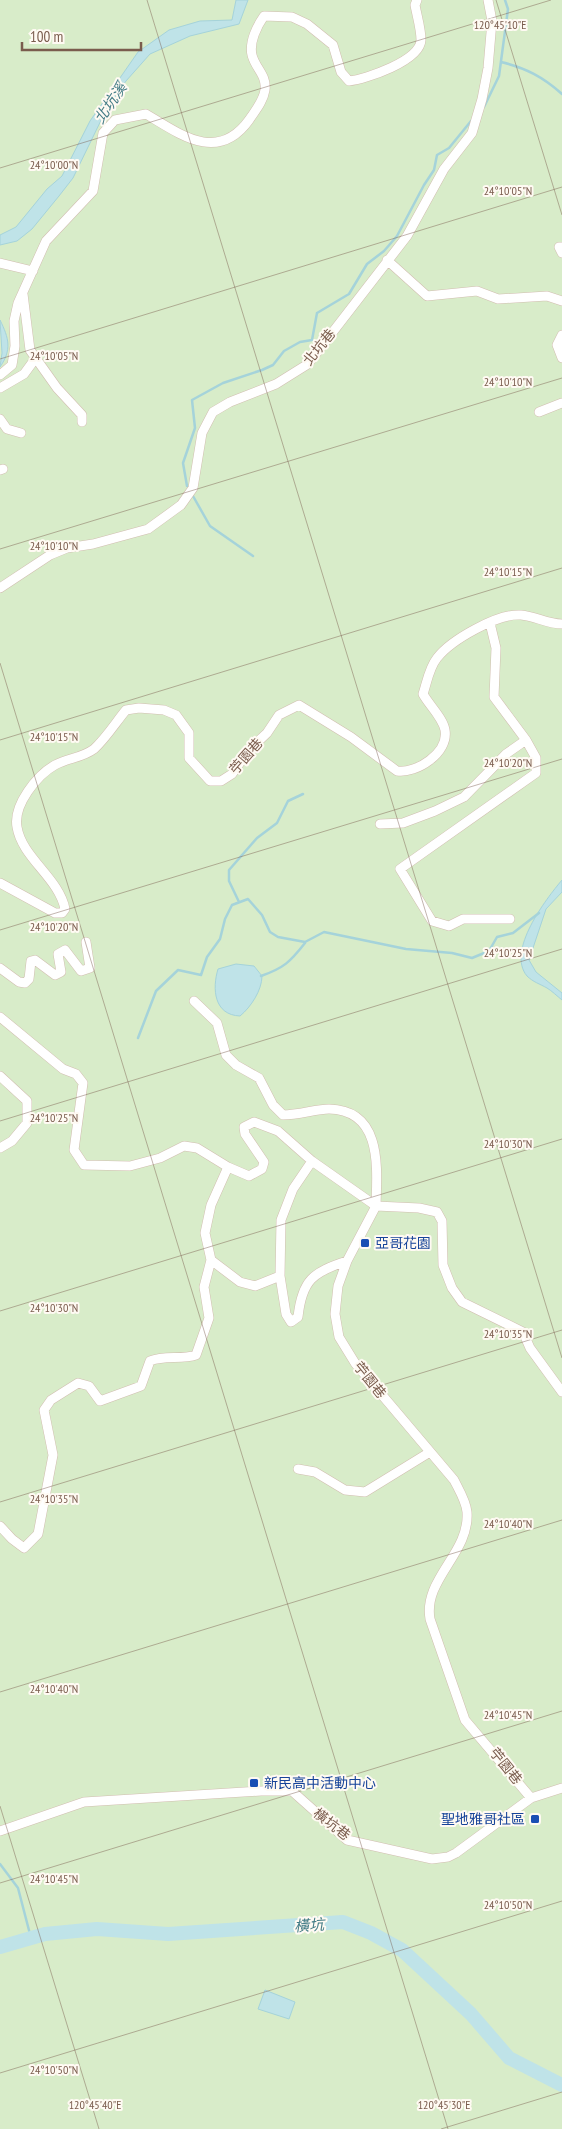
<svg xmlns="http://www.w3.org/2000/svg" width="562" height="2129" font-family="'PT Sans Narrow','Noto Sans TC',sans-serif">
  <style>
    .green { fill: #d8ecc9 }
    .water { fill: #bfe3e8; stroke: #a5d3da }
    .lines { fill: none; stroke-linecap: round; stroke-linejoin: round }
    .stream { stroke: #a5d3da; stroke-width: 2.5 }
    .river { stroke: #bfe3e8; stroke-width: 14 }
    .street-casing { stroke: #d1beb0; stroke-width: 10 }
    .street { stroke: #fff; stroke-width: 9 }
    .ticks { fill: none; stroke: #7a5c4d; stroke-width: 1; stroke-opacity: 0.45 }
    .transit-dot { fill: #1a4fb4; stroke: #fffaf3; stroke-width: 2 }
    .labels { text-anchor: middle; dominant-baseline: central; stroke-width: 4; stroke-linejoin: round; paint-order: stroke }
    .street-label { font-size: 14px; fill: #7a5c4d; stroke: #fffaf3 }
    .transit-label { font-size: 14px; fill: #164399; stroke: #fffaf3; text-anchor: start }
    .water-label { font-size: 15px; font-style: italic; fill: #437c86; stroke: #fffaf3 }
    .ticks-label { font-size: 12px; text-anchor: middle; fill: #7a5c4d; stroke: #fffaf3; stroke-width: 4; stroke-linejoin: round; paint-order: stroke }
  </style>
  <rect width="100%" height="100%" fill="#fdf6ec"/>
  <path class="green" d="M 0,0 L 562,0 L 562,2129 L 0,2129 Z"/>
  <path class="water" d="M 236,0 L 248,0 L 239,24 L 190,36 L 150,54 L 126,81 L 107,108 L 73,178 L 59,196 L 32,229 L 17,241 L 0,245 L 0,235 L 16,227 L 47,189 L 62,176 L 90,121 L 138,52 L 169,30 L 200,21 L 232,20 Z
    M 0,320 C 9,338 12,350 0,367 L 2,353 Z
    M 562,880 L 562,892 L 546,909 L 529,960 L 536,972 L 562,993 L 562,1000 C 557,996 552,991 547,988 C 540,984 533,982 527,976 C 506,951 546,899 562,880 Z
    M 236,964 L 254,966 L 262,976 C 262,990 251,1007 240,1016 C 214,1015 212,989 218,969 Z
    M 265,1990 L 295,2002 L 289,2019 L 258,2009 Z"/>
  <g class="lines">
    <path class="stream" d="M 501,62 C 526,68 543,77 562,94
      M 484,107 L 499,76 L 508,9 L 505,0
      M 187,486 L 183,463 L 195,428 L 192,400 L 223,383 L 262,370 L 273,365 L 284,351 L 300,342 L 312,340 L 317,313 L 349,294 L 367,264 L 384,251 L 397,236 L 424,185 L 434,170 L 437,155 L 449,148 L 471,121
      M 193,496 L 210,526 L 253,556
      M 239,902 L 229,881 L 229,870 L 257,838 L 277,823 L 288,801 L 303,794
      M 261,976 C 284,968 290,962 305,943
      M 138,1038 L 156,991 L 178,970 L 201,975 L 207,957 L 220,939 L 225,919 L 232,905 L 248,899 L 262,915 L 270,932 L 278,937 L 305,942 L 324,932 L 406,949 L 452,953 L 472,958 L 489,951 L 497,937 L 513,933 L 539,913
      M 0,1864 L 18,1888 L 31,1938"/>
    <path class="river" d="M 0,1947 L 45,1934 L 97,1929 L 168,1934 L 343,1922 L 371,1933 L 402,1950 L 471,2014 L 509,2058 L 562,2085"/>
    <defs>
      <path id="street" d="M 562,247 L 559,247 L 562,253
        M 387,260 L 427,296 L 477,291 L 498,299 L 547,296 L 562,301
        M 0,263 L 33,271
        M 23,294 L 30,350 L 57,388 L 82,415 L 82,422
        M 562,335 L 557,345 L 562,358
        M 0,375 L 12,365 L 15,346 L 14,321 L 18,303 L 46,241 L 93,191 L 103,133 L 115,120 L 146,114 C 181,135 218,163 249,120 C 255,111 263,102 265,90 C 267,75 255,68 252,55 C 249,42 257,26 264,16 L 292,17 L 307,24 L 333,45 L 341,72 L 349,81 C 366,79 420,61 421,40 C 421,29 417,16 415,5 L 417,0
        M 0,388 L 24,374 L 35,359
        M 539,412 L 562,403
        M 0,419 L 7,429 L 21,433
        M 0,470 L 3,469
        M 0,588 L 50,555 L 67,548 L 93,544 L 148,529 L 181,505 L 193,488 L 202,433 L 213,412 L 230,402 L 276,384 L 308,364 L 407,236 L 444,169 L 472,133 L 482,99 L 488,68 L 492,21 L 488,0
        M 490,623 L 496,648 L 494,697 L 526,740 L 536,758 L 536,773 L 400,869 L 432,921 L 449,926 L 463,919 L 510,919
        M 380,824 L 403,823 L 435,811 L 464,797 L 506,754 L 526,740
        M 0,883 L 55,913 L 62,913 L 65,909 C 59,878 22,858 17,827 C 13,805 37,775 55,765 C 68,758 82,758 94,749 C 106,738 116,722 126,710 L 139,708 L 164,710 L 176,715 L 189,733 L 189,758 L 210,781 L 221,781 L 232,774 L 248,751 L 267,733 L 279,715 L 299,705 L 351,737 L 397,771 C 416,774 449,753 445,730 C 443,718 429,705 423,694 C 427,682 429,668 437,658 C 451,640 498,613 521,615 C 535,616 547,624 562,624
        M 0,968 L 19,982 L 25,983 L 29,979 L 31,961 L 35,960 L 55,975 L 61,972 L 58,954 L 65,950 L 81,971 L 90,968 L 86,942
        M 194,1001 L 217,1023 L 226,1055 L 236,1065 L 259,1078 L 273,1105 L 283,1115 C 299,1115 316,1109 329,1109 C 383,1110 377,1169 376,1206
        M 0,1017 L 63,1069 L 76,1074 L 83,1083 L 74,1150 L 84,1165 L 130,1166 L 160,1158 L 184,1146 L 197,1148 L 228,1167 L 211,1205 L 205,1233 L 211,1260 L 240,1282 L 255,1286 L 280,1276 L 286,1314 L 291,1322 L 298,1317 C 302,1280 313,1272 347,1261
        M 0,1076 L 27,1101 L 27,1123 L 12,1141 L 0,1148
        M 228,1167 L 249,1176 L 262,1169 L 264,1162 L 245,1134 L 244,1127 L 254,1122 L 278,1131 L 312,1161 L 376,1206
        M 280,1276 L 281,1220 L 293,1189 L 312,1161
        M 298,1469 L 315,1472 L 345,1490 L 365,1492 L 430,1452
        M 0,1526 L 12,1539 L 24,1548 L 38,1534 L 53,1455 L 44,1410 L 51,1400 L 78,1383 L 89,1386 L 100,1401 L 141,1386 L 150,1361 C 165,1355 181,1360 196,1355 L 209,1318 L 204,1287 L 211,1260
        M 531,1798 L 465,1720 L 430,1619 C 423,1579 470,1553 467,1512 C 466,1501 459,1490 454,1480 L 355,1363 L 339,1337 L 335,1314 L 338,1286 L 347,1261 L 376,1206 L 419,1208 L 437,1212 L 442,1221 L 443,1265 L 452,1288 L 462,1302 L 523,1332 L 530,1348 L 562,1392
        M 0,1831 L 84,1802 L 261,1791 L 292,1791 L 347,1840 L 432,1859 L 448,1857 L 456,1853 L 531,1798 L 562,1788"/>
    </defs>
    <use href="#street" class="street-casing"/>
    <use href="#street" class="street"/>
  </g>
  <path class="ticks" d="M 147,0 L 562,1358M 496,0 L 562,215M 0,168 L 551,0M 0,359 L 562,187M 0,549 L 562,378M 0,663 L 448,2129M 0,740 L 562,568M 0,930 L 562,759M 0,1121 L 562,949M 0,1311 L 562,1139M 0,1502 L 562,1330M 0,1692 L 562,1520M 0,1806 L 99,2129M 0,1883 L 562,1711M 0,2073 L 562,1901M 441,2129 L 562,2092"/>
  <g class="transit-dot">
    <rect x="360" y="1238" width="10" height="10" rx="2.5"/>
    <rect x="249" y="1778" width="10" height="10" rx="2.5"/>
    <rect x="530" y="1814" width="10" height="10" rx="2.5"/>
  </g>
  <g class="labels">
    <g class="street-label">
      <text transform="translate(319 347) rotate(-51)">北坑巷</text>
      <text transform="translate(246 756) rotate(-49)">苧園巷</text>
      <text transform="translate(370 1380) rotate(51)">苧園巷</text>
      <text transform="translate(506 1766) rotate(51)">苧園巷</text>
      <text transform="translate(332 1824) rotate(38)">橫坑巷</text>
    </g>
    <g class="transit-label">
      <text x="375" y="1243">亞哥花園</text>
      <text x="264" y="1783">新民高中活動中心</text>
      <text x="525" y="1819" text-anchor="end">聖地雅哥社區</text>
    </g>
    <g class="water-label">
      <text transform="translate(110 103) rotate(-56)">北坑溪</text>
      <text transform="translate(309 1925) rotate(-4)">橫坑</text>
    </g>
  </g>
  <g class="ticks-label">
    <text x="500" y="29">120°45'10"E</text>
    <text x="54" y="169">24°10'00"N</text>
    <text x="508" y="195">24°10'05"N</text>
    <text x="54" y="360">24°10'05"N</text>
    <text x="508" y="386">24°10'10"N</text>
    <text x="54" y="550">24°10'10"N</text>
    <text x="508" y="576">24°10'15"N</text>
    <text x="54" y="741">24°10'15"N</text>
    <text x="508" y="767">24°10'20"N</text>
    <text x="54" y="931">24°10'20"N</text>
    <text x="508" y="957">24°10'25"N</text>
    <text x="54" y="1122">24°10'25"N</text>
    <text x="508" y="1148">24°10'30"N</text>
    <text x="54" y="1312">24°10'30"N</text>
    <text x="508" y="1338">24°10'35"N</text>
    <text x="54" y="1503">24°10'35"N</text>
    <text x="508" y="1528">24°10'40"N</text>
    <text x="54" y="1693">24°10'40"N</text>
    <text x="508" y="1719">24°10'45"N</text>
    <text x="54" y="1883">24°10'45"N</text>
    <text x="508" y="1909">24°10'50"N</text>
    <text x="54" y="2074">24°10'50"N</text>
    <text x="95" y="2109">120°45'40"E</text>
    <text x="444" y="2109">120°45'30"E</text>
  </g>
  <path d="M22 42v8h119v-8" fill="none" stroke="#7a5c4d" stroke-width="2.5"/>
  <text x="30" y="42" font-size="15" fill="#7a5c4d" stroke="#fffaf3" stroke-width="4" paint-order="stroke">100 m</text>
</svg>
